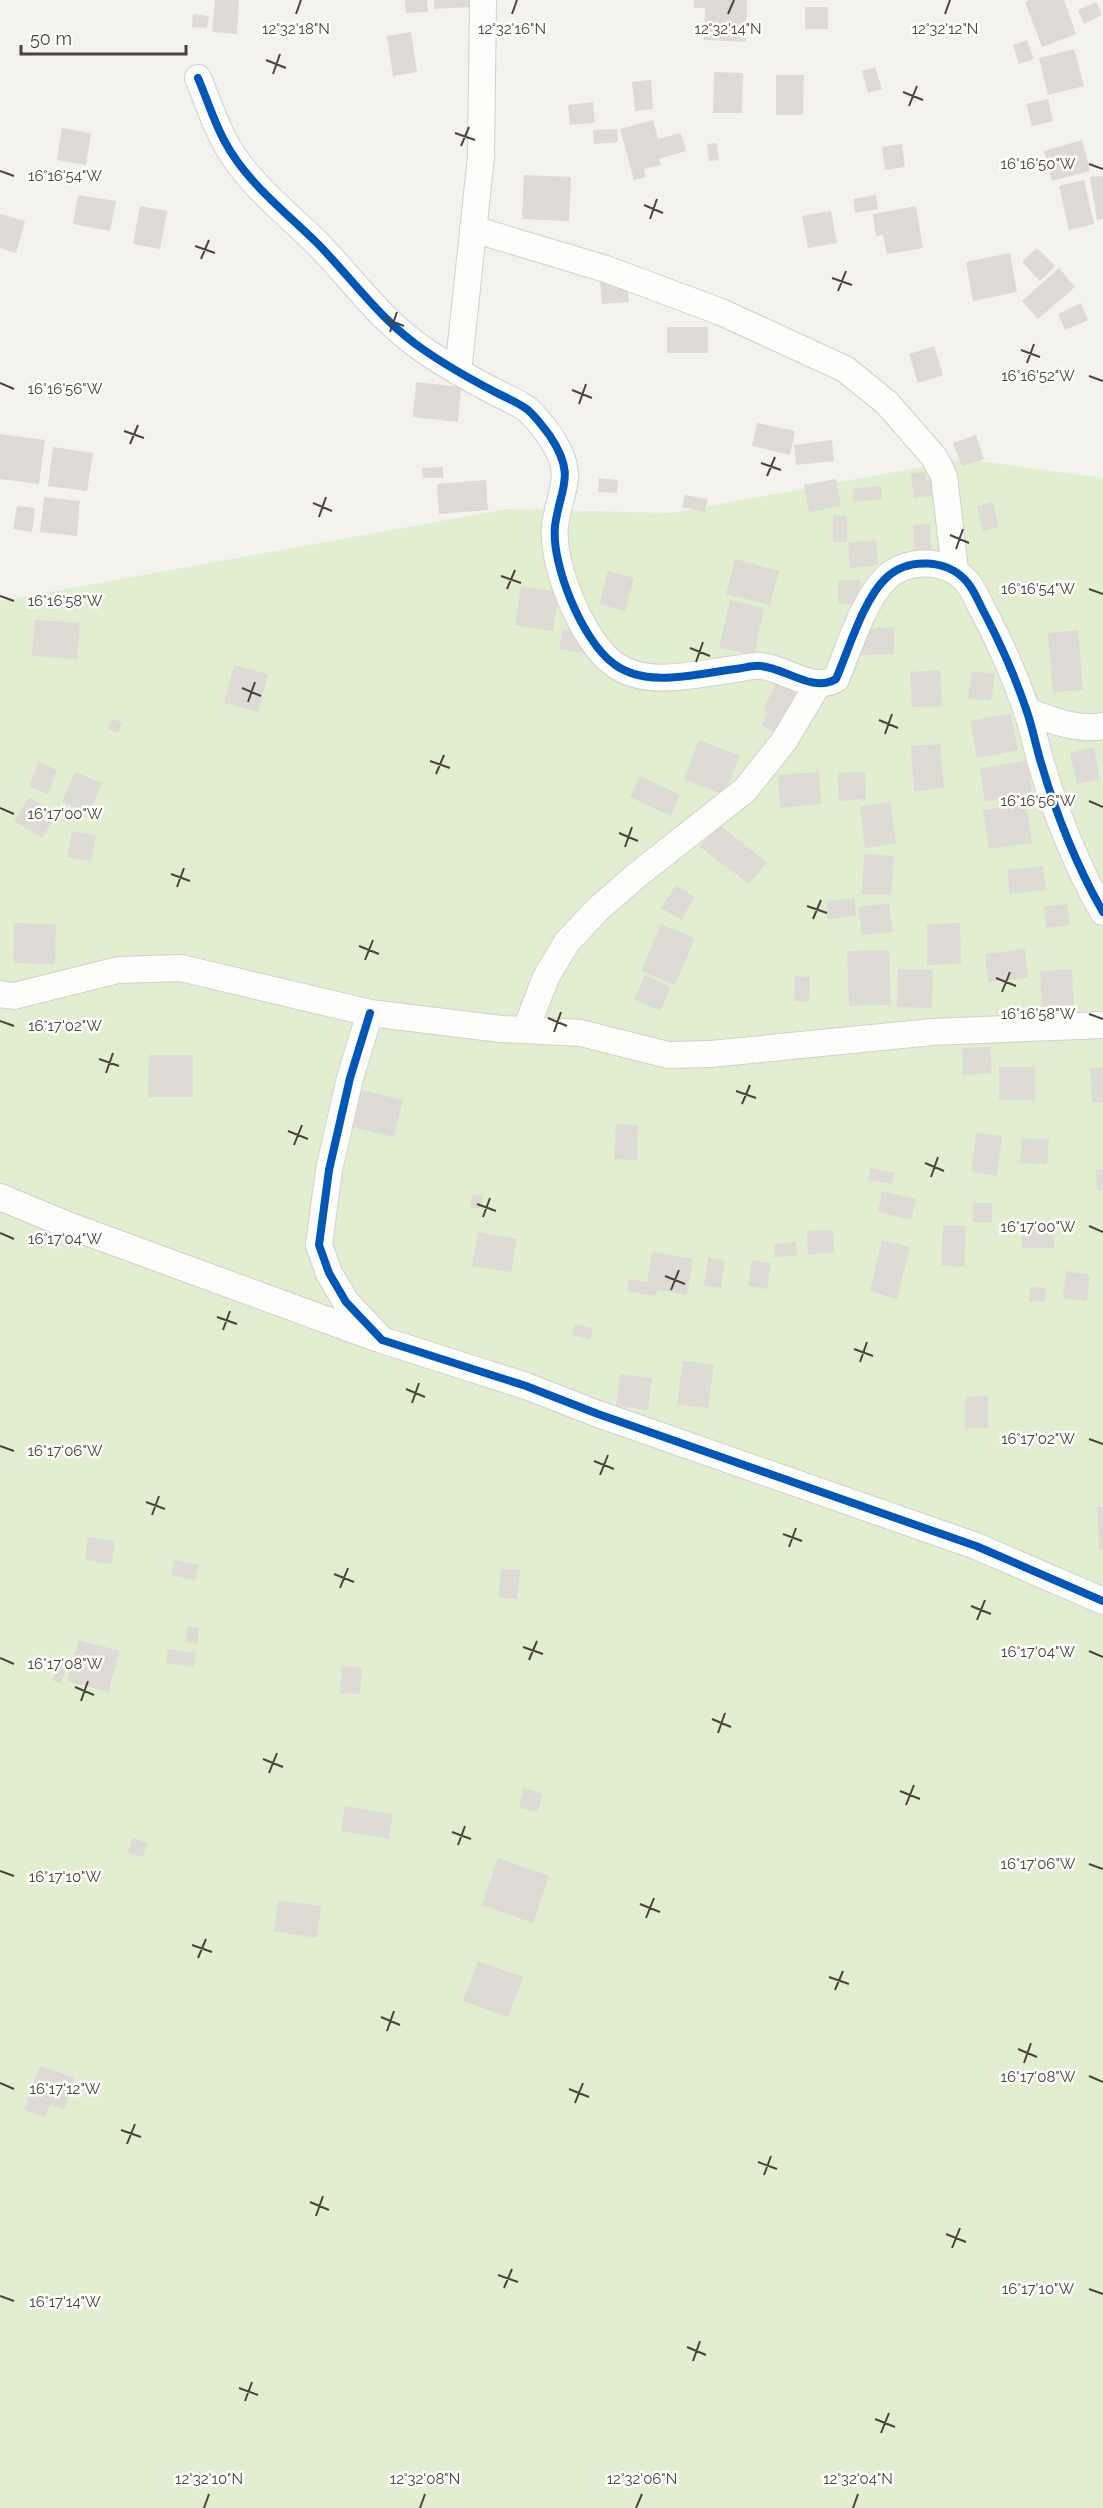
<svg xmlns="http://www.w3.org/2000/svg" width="1103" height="2508" font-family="Raleway,sans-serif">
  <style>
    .green { fill: #e1eecf }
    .building { fill: #dedbd6 }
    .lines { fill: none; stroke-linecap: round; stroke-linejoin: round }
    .minor-casing { stroke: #d2d0cb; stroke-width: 28 }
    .minor { stroke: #fdfdfc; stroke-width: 26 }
    .cycleway-casing { stroke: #fff; stroke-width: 11 }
    .cycleway { stroke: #0057b8; stroke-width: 8 }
    .ticks { fill: none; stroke: #4b4439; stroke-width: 2 }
    .ticks-label { font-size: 15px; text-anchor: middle; fill: #4b4439; stroke: #fff; stroke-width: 5; stroke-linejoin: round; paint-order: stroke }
  </style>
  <rect width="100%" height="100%" fill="#f4f2ee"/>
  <path class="green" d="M 965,459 L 1103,478 L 1103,2508 L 0,2508 L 0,601 L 507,509 L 672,513 Z"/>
  <path class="building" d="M 215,0 L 239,0 L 237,34 L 212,32 Z
    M 405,0 L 427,0 L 428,12 L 406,13 Z
    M 434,0 L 471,0 L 471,7 L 434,9 Z
    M 694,0 L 747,0 L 746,42 L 704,40 L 705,8 L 694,8 Z
    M 1030,0 L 1064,0 L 1076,34 L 1042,47 L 1025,2 Z
    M 1096,2 L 1102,15 L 1084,24 L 1078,10 Z
    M 805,7 L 828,7 L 828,29 L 805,29 Z
    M 193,14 L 209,16 L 207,28 L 192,27 Z
    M 411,32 L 417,72 L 393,76 L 387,36 Z
    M 1027,40 L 1034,59 L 1019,64 L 1013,45 Z
    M 1074,49 L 1084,86 L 1048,95 L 1039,58 Z
    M 875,67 L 882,89 L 868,93 L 862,71 Z
    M 714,72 L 743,73 L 742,113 L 713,113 Z
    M 776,75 L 804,75 L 803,115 L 776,115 Z
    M 651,80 L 653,109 L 635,111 L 632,82 Z
    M 1048,99 L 1053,121 L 1032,126 L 1026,104 Z
    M 593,102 L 595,123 L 570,125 L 568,105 Z
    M 653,120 L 658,139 L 681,133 L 686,151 L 659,159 L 661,165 L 644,169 L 646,177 L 634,180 L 620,129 Z
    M 62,128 L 91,133 L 86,165 L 57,160 Z
    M 617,129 L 618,142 L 594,144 L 593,130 Z
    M 1082,140 L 1090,171 L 1052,181 L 1044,151 Z
    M 717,143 L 719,160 L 709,161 L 707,144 Z
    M 902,144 L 905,167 L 885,170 L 882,147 Z
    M 524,175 L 571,177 L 569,221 L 522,219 Z
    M 1103,176 L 1103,219 L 1097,220 L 1090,177 Z
    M 1084,180 L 1094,224 L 1069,230 L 1059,186 Z
    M 78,195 L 116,201 L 110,231 L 73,224 Z
    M 876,195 L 878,209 L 855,213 L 853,199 Z
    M 140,206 L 167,211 L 160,249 L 133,244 Z
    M 916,206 L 923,248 L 887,254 L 883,235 L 876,236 L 873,214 Z
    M 831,211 L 837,243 L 808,248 L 802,216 Z
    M 0,214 L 25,221 L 16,253 L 0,248 Z
    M 1037,248 L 1055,266 L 1040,281 L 1022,262 Z
    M 1010,253 L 1017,292 L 973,301 L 966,262 Z
    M 1059,268 L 1075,287 L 1038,319 L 1022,301 Z
    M 627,278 L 629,302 L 602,304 L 600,281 Z
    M 1081,303 L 1088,320 L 1065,330 L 1058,314 Z
    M 667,327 L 708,327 L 708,353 L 667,353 Z
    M 934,346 L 943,375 L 918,383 L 909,354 Z
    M 416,382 L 461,387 L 458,422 L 413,417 Z
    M 757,423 L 795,431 L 790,455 L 752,446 Z
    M 0,434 L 45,440 L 39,484 L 0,479 Z
    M 976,435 L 984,459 L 962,466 L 953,443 Z
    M 832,440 L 834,461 L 796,465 L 794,445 Z
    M 53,447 L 93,453 L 87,491 L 48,486 Z
    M 443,467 L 443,478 L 423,478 L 422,468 Z
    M 925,472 L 926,480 L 944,478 L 946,494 L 914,498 L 911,473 Z
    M 599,478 L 618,480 L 617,493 L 598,492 Z
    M 836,479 L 841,506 L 809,512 L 804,485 Z
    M 486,480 L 488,510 L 439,514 L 437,484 Z
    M 881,486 L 882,499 L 854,502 L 853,489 Z
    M 685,495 L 708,499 L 705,512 L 682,507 Z
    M 44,497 L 80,501 L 77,536 L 40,532 Z
    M 993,502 L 999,527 L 983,531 L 977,506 Z
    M 17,506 L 35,508 L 32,532 L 13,529 Z
    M 833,515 L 847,516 L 847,542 L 833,542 Z
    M 930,524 L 931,549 L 914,550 L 913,525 Z
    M 876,540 L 878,565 L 850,568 L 848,543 Z
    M 735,559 L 779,571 L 770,605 L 726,594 Z
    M 608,571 L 634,578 L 625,611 L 599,604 Z
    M 838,580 L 860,580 L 860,604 L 838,604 Z
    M 521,586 L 559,592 L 553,631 L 515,625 Z
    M 730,600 L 764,608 L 754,655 L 719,648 Z
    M 35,620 L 80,623 L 77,659 L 32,656 Z
    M 894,627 L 894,654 L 862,655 L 861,629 Z
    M 563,630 L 595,636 L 592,655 L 559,649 Z
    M 1078,630 L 1083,690 L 1053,692 L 1048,633 Z
    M 234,665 L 268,674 L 258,712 L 224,703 Z
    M 940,670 L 942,706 L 912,707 L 910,672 Z
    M 972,671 L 995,674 L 991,701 L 968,698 Z
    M 778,679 L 802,690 L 780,735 L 761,725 L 768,713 L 763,710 Z
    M 1011,713 L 1018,750 L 977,758 L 970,721 Z
    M 112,719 L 122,722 L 118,733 L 108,730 Z
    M 699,740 L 740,756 L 724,795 L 684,779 Z
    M 940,744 L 944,788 L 914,791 L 911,746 Z
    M 1094,747 L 1100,779 L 1077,784 L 1070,753 Z
    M 1027,760 L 1032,793 L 985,802 L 980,769 Z
    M 38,762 L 57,770 L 48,794 L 29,787 Z
    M 75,772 L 102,783 L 89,814 L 62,802 Z
    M 819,772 L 821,804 L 780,808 L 778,775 Z
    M 865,772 L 866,799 L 839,801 L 837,773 Z
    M 640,776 L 680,795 L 671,816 L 630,797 Z
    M 29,797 L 57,814 L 42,838 L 14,821 Z
    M 890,802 L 896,843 L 865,848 L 860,806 Z
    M 1026,804 L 1032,843 L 989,849 L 983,810 Z
    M 718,824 L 767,862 L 749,884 L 700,847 Z
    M 72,831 L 96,835 L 91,861 L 67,857 Z
    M 864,854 L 894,856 L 891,895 L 862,894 Z
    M 1043,866 L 1046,890 L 1010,894 L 1007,870 Z
    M 676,885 L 695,897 L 681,920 L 661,908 Z
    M 854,898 L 856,916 L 828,919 L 827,901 Z
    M 889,903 L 893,932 L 862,935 L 858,907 Z
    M 1067,904 L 1070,925 L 1046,928 L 1044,907 Z
    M 14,923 L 56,924 L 55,964 L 13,963 Z
    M 960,923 L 961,964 L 927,965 L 927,924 Z
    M 661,924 L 695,938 L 675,985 L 641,971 Z
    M 1025,949 L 1028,978 L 988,982 L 985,954 Z
    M 889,950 L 891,1005 L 849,1006 L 847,951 Z
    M 898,969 L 933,970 L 932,1008 L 897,1007 Z
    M 1072,969 L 1074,1006 L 1042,1007 L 1040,971 Z
    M 645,975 L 671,987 L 660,1011 L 634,999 Z
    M 795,976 L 810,977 L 809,1002 L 794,1001 Z
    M 990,1047 L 992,1073 L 963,1075 L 962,1048 Z
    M 149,1055 L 193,1055 L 193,1097 L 148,1097 Z
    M 999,1067 L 1035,1067 L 1035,1100 L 999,1100 Z
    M 1103,1067 L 1103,1102 L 1092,1103 L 1090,1068 Z
    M 361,1090 L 403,1100 L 394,1137 L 352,1127 Z
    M 616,1124 L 638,1125 L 637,1160 L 614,1159 Z
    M 976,1133 L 1002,1136 L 997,1176 L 971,1172 Z
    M 1022,1138 L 1049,1139 L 1047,1164 L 1020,1163 Z
    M 870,1168 L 894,1173 L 892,1184 L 868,1180 Z
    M 1096,1170 L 1103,1170 L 1103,1190 L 1097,1190 Z
    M 882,1191 L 916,1199 L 911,1220 L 878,1212 Z
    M 472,1194 L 483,1196 L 481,1209 L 470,1207 Z
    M 973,1203 L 992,1203 L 992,1222 L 973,1222 Z
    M 1022,1222 L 1054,1222 L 1054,1248 L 1022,1248 Z
    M 943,1225 L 966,1226 L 964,1267 L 941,1265 Z
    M 833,1230 L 834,1253 L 808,1254 L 807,1231 Z
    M 478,1232 L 517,1239 L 511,1272 L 472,1266 Z
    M 882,1240 L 910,1247 L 897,1299 L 870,1291 Z
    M 796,1242 L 797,1255 L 775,1257 L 774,1244 Z
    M 652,1252 L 693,1259 L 687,1295 L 657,1290 L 656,1296 L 627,1291 L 629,1279 L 647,1282 Z
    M 708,1257 L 725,1260 L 721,1288 L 704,1286 Z
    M 752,1260 L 771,1263 L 767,1289 L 748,1286 Z
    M 1066,1271 L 1090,1275 L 1087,1301 L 1063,1298 Z
    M 1030,1287 L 1046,1288 L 1045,1302 L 1029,1301 Z
    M 574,1324 L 593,1328 L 590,1339 L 572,1335 Z
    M 683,1361 L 714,1365 L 708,1408 L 677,1404 Z
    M 620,1374 L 652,1378 L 648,1410 L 616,1406 Z
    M 988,1396 L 988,1428 L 965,1428 L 965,1397 Z
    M 1097,1507 L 1103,1507 L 1103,1549 L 1099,1549 Z
    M 88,1537 L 115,1541 L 112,1564 L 85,1560 Z
    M 174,1560 L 199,1565 L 195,1580 L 171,1575 Z
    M 501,1569 L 520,1570 L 517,1599 L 499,1597 Z
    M 188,1626 L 199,1628 L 197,1644 L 185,1642 Z
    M 79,1640 L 120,1651 L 108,1692 L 67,1681 Z
    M 168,1649 L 196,1653 L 194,1667 L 166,1663 Z
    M 60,1656 L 69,1659 L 61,1683 L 52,1680 Z
    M 342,1666 L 362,1667 L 360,1694 L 340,1693 Z
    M 524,1788 L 543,1794 L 538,1812 L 519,1808 Z
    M 345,1806 L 393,1814 L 389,1839 L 341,1831 Z
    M 132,1838 L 147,1843 L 143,1857 L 128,1853 Z
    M 498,1858 L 549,1876 L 533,1923 L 482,1905 Z
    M 278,1900 L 321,1906 L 317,1938 L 274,1931 Z
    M 478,1961 L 523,1977 L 508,2017 L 463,2001 Z
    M 40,2066 L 75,2078 L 64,2109 L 50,2104 L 45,2117 L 24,2110 Z"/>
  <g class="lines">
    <defs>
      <path id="minor" d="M 198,78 C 207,99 214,122 225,142 C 247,183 286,212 319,245 C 353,280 382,322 424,350 C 447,366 472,380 497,393 C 507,398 519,403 528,410 C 536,417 544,428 550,436 C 577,477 560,487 555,526 C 551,565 583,642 614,664 C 647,689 699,673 736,669 C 744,668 753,665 761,666 C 785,668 813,693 836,679 C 849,649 863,600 886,578 C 908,557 948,559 967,582 C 975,591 979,604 985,614 C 1001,645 1015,676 1026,709 C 1033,728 1036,748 1042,766 C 1056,814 1078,869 1103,912
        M 473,229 L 606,269 L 721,312 L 845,369 L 887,403 L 934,457 L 944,476 L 955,570
        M 458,372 L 481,157 L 483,0
        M 1027,711 C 1051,720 1077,731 1103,726
        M 0,994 L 14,996 L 118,970 L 181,968 L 370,1013 L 501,1029 L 581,1033 L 668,1055 L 711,1054 L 932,1032 L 1103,1025
        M 370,1013 L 350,1078 L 329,1170 L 319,1245 L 329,1273 L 346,1302 L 382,1340 L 526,1386 L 598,1414 L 976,1546 L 1103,1601
        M 526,1029 L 546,977 L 567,942 L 598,909 L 637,875 L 745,790 L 784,741 L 818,684
        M 0,1197 L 70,1226 L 376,1338"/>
    </defs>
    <use href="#minor" class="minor-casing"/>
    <use href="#minor" class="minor"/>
    <defs>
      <path id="cycleway" d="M 198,78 C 207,99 214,122 225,142 C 247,183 286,212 319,245 C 353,280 382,322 424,350 C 447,366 472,380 497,393 C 507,398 519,403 528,410 C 536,417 544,428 550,436 C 577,477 560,487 555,526 C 551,565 583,642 614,664 C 647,689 699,673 736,669 C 744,668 753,665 761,666 C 785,668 813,693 836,679 C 849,649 863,600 886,578 C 908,557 948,559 967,582 C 975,591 979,604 985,614 C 1001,645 1015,676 1026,709 C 1033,728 1036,748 1042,766 C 1056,814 1078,869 1103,912
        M 370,1013 L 350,1078 L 329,1170 L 319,1245 L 329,1273 L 346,1302 L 382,1340 L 526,1386 L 598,1414 L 976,1546 L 1103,1601"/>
    </defs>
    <use href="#cycleway" class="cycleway-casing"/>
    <use href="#cycleway" class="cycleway"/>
  </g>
  <path class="ticks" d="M 296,14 L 301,0M 512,14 L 517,0M 728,14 L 734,0M 945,14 L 950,0M 266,60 L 286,68M 273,74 L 280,54M 903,92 L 923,100M 909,106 L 917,86M 455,133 L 475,140M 461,146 L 469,127M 1089,164 L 1103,169M 0,171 L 14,176M 644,205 L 663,213M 650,219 L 657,199M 195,246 L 215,253M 201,259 L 209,240M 832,278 L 852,285M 838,291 L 846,271M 384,318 L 404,326M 390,332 L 397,312M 1021,350 L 1040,357M 1027,363 L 1034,344M 1089,376 L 1103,381M 0,383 L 14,389M 572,390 L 592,398M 579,404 L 586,384M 124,431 L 144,438M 130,444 L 138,425M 761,463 L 781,470M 767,476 L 775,457M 313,503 L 332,511M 319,517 L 326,497M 950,535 L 969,543M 956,549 L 963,529M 501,576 L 521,583M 507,589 L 515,570M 1089,589 L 1103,594M 0,596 L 14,601M 690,648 L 710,656M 696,662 L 703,642M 242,688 L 261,696M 248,702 L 255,682M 879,720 L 898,728M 885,734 L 892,714M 430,761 L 450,768M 436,774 L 444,755M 1089,801 L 1103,807M 0,808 L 14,814M 619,833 L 638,841M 625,847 L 632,827M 171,874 L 190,881M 177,887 L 184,868M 807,906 L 827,913M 813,919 L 821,900M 359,946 L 379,954M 365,960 L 373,940M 996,978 L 1016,986M 1002,992 L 1010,972M 1089,1014 L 1103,1019M 548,1018 L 567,1026M 0,1021 L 14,1026M 554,1032 L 561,1012M 99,1059 L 119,1066M 106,1073 L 113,1053M 736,1091 L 756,1098M 742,1104 L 750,1085M 288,1131 L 308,1139M 294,1145 L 302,1125M 925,1163 L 944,1171M 931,1177 L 938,1157M 477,1204 L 496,1211M 483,1217 L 490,1198M 1089,1226 L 1103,1232M 0,1233 L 14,1239M 665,1276 L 685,1284M 671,1290 L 679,1270M 217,1317 L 237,1324M 223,1330 L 230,1311M 854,1349 L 873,1356M 860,1362 L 867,1342M 406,1389 L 425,1397M 412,1403 L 419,1383M 1089,1439 L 1103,1444M 0,1446 L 14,1451M 594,1461 L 614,1469M 600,1475 L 608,1455M 146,1502 L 165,1509M 152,1515 L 159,1496M 783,1534 L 802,1541M 789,1547 L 796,1528M 334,1574 L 354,1582M 340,1588 L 348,1568M 971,1606 L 991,1614M 977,1620 L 985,1600M 523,1647 L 543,1654M 1089,1651 L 1103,1657M 0,1658 L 14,1664M 529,1660 L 537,1641M 75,1687 L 94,1695M 81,1701 L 88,1681M 712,1719 L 731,1727M 718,1733 L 725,1713M 263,1759 L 283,1767M 269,1773 L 277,1753M 900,1791 L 920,1799M 906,1805 L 914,1785M 452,1832 L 471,1839M 458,1845 L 465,1826M 1089,1864 L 1103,1869M 0,1871 L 14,1876M 640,1904 L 660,1912M 646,1918 L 654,1898M 192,1945 L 212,1952M 198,1958 L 206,1939M 829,1977 L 849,1984M 835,1990 L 843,1971M 381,2017 L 400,2025M 387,2031 L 394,2011M 1018,2049 L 1037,2057M 1024,2063 L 1031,2043M 1089,2076 L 1103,2082M 0,2083 L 14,2089M 569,2089 L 589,2097M 575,2103 L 583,2083M 121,2130 L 141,2137M 127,2144 L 135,2124M 758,2162 L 777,2169M 764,2175 L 771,2156M 310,2202 L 329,2210M 316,2216 L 323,2196M 946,2234 L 966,2242M 952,2248 L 960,2228M 498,2275 L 518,2282M 504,2288 L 512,2269M 1089,2289 L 1103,2294M 0,2296 L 14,2301M 687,2347 L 706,2355M 693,2361 L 700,2341M 239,2388 L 258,2395M 245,2401 L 252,2382M 875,2419 L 895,2427M 881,2433 L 889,2413M 204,2508 L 209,2494M 420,2508 L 425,2494M 636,2508 L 642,2494M 853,2508 L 858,2494"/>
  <g class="ticks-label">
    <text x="296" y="34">12°32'18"N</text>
    <text x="512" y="34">12°32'16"N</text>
    <text x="728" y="34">12°32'14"N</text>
    <text x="945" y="34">12°32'12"N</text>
    <text x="1038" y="169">16°16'50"W</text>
    <text x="65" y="181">16°16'54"W</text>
    <text x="1038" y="381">16°16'52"W</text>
    <text x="65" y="394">16°16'56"W</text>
    <text x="1038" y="594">16°16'54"W</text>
    <text x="65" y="606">16°16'58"W</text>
    <text x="1038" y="806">16°16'56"W</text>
    <text x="65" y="819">16°17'00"W</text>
    <text x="1038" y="1019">16°16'58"W</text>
    <text x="65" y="1031">16°17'02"W</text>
    <text x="1038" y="1232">16°17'00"W</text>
    <text x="65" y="1244">16°17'04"W</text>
    <text x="1038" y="1444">16°17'02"W</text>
    <text x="65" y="1456">16°17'06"W</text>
    <text x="1038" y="1657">16°17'04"W</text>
    <text x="65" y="1669">16°17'08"W</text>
    <text x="1038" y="1869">16°17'06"W</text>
    <text x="65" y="1882">16°17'10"W</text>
    <text x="1038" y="2082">16°17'08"W</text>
    <text x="65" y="2094">16°17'12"W</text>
    <text x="1038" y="2294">16°17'10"W</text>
    <text x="65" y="2307">16°17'14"W</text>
    <text x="209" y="2484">12°32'10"N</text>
    <text x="425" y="2484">12°32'08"N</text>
    <text x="642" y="2484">12°32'06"N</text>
    <text x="858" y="2484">12°32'04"N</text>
  </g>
  <path d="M21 45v9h165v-9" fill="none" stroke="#4b4439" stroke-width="3"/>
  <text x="30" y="45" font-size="18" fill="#4b4439" stroke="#ffffff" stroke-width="4.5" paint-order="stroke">50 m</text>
</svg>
